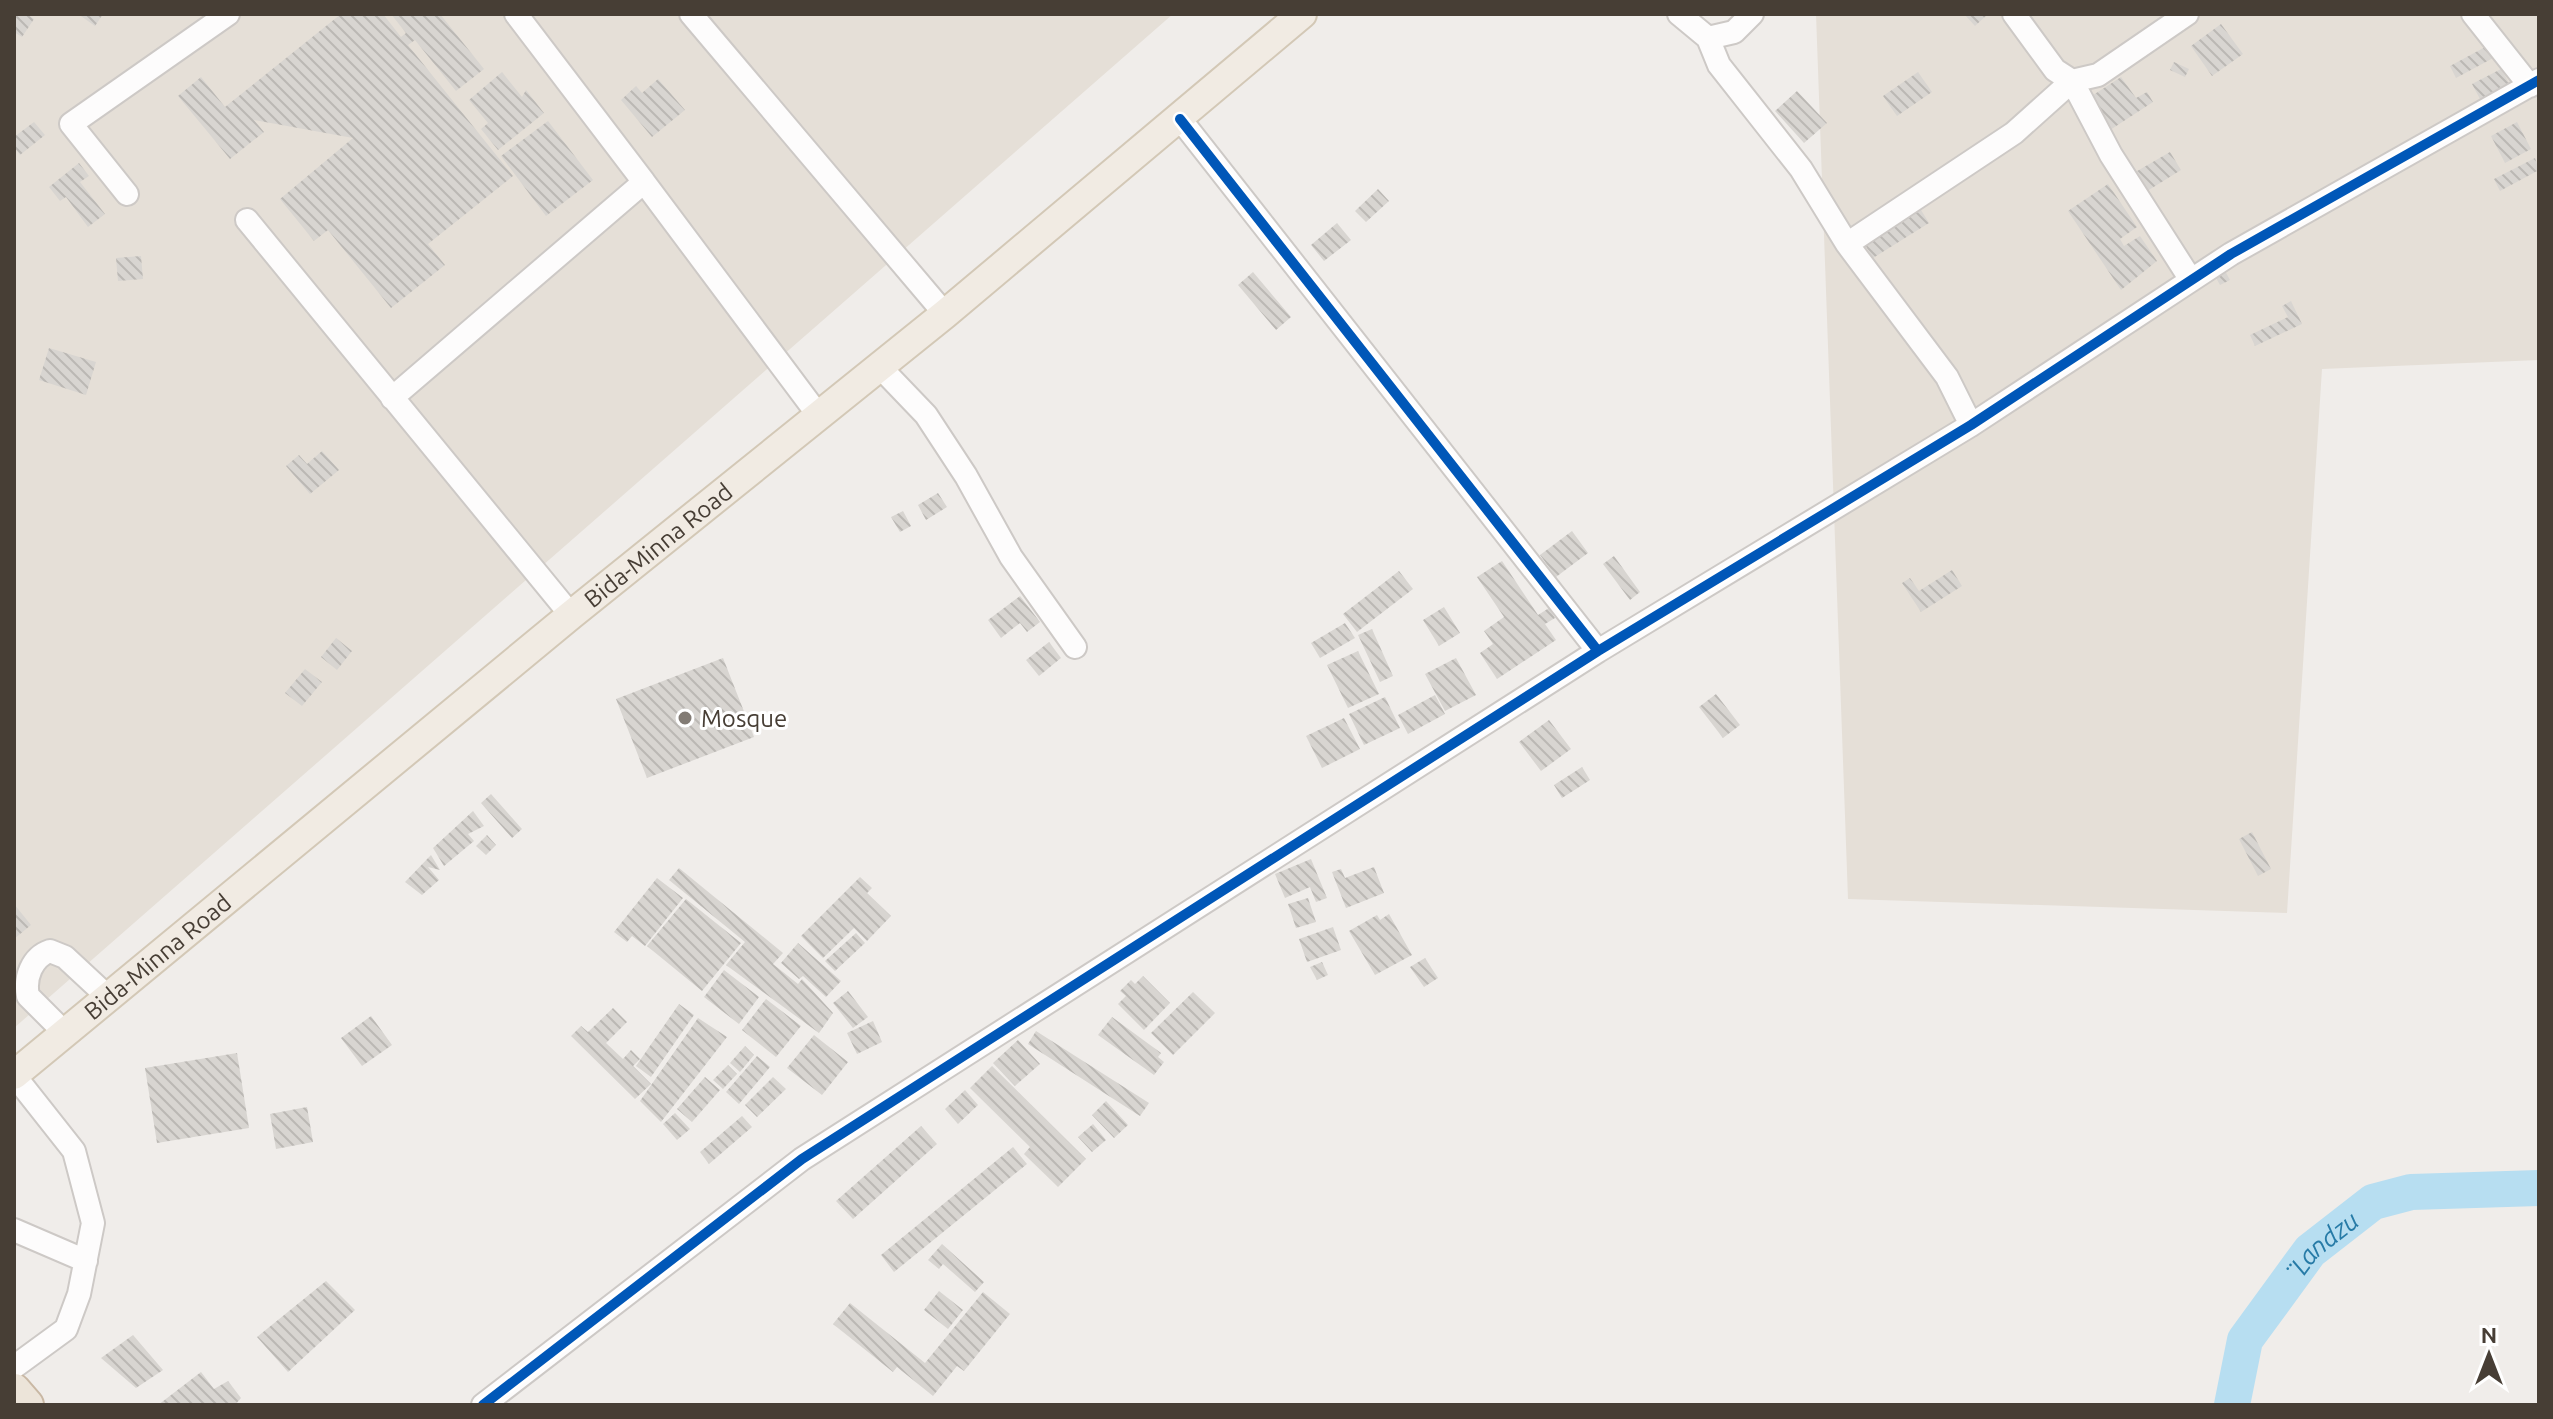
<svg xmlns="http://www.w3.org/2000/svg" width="2553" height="1419" font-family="Ubuntu,sans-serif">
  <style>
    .residential { fill: #e5dfd7 }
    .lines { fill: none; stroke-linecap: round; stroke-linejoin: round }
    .river { stroke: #b7def1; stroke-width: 36 }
    .building { fill: url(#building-back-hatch) }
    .minor-casing { stroke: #cdc9c6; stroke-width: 26 }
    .major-casing { stroke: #d3c8b6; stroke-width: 32 }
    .highway-casing { stroke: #c9b8a4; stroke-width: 36 }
    .minor { stroke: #fdfcfc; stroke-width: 22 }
    .major { stroke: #f1ebe3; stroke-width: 28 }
    .highway { stroke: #ece4d9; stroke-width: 32 }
    .cycleway-casing { stroke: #fff; stroke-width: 15 }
    .cycleway { stroke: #0057b8; stroke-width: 10 }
    .poi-dot { fill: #827b74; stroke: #fff; stroke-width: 3 }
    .labels { text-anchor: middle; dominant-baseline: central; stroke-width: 6; stroke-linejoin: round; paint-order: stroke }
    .street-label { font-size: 24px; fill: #473e35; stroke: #fff }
    .poi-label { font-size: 24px; fill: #473e35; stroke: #fff; text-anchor: start }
    .water-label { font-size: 26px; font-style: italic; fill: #277ba7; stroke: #fff }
  </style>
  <defs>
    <pattern id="building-back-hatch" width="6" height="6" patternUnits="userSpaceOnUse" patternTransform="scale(2)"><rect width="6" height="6" fill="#d8d5d1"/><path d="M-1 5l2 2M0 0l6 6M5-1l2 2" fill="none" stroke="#bbb8b4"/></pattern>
  </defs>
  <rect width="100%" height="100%" fill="#f0edea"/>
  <path class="residential" d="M 14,14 L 1173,14 L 14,1028 Z
    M 1816,14 L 2539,14 L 2539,360 L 2322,369 L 2287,913 L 1848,899 Z"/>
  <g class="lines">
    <path class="river" id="s1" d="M 2232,1405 L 2245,1340 L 2310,1251 L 2373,1202 L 2411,1192 L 2539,1188"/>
  </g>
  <path class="building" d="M 14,14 L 27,14 L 34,19 L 22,37 L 14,32 Z
    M 78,14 L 103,14 L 95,26 Z
    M 341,14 L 383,14 L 401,37 L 406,33 L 391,14 L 440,14 L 484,69 L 456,91 L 415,40 L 408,45 L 513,176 L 428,244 L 445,265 L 391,308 L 328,230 L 314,241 L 280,199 L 353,138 L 254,120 L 264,132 L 230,159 L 178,96 L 201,77 L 225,107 Z
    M 1964,14 L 1988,14 L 1975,26 Z
    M 2221,24 L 2243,54 L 2212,76 L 2191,46 Z
    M 2489,45 L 2495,57 L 2456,78 L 2450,66 Z
    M 2174,62 L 2189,69 L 2185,77 L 2170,70 Z
    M 2501,69 L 2509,83 L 2480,99 L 2472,84 Z
    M 502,72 L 522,97 L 526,90 L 544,113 L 498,150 L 481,129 L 488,123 L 469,100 Z
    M 1918,72 L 1932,92 L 1897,116 L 1883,96 Z
    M 2121,77 L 2136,98 L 2147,92 L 2153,102 L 2107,132 L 2087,99 Z
    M 658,79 L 685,110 L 652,137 L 621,100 L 636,86 L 642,93 Z
    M 1797,91 L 1827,123 L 1804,143 L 1775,111 Z
    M 548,121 L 593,180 L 546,216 L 501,156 Z
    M 34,122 L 45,135 L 20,155 L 14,147 L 14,137 Z
    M 2517,122 L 2531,149 L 2505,163 L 2491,136 Z
    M 2170,152 L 2181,170 L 2144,193 L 2132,174 Z
    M 2535,158 L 2539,170 L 2500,191 L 2494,179 Z
    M 79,163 L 89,176 L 80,182 L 105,214 L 88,227 L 66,197 L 60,201 L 49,187 Z
    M 2108,184 L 2137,227 L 2120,239 L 2124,246 L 2140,236 L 2157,261 L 2121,290 L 2068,211 Z
    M 1378,189 L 1389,201 L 1366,222 L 1355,211 Z
    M 1921,210 L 1929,223 L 1873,258 L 1865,245 Z
    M 1337,223 L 1351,240 L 1324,261 L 1311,245 Z
    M 141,256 L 143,279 L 118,281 L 116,258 Z
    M 2224,269 L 2230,280 L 2220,285 L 2214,274 Z
    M 1253,272 L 1291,317 L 1276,330 L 1238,285 Z
    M 2291,301 L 2302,324 L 2255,346 L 2250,335 L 2288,317 L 2282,306 Z
    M 49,348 L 96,362 L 86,395 L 39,380 Z
    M 322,451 L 339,470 L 310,494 L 286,466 L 299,455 L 307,464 Z
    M 938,493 L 947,507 L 926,520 L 918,505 Z
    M 903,511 L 911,526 L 900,532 L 891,517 Z
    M 1572,531 L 1588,553 L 1556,577 L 1540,555 Z
    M 1614,556 L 1640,592 L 1630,600 L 1603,564 Z
    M 1502,561 L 1538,615 L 1549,608 L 1555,618 L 1545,624 L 1556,640 L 1497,679 L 1480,653 L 1493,644 L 1484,631 L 1504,617 L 1477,577 Z
    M 1952,570 L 1962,586 L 1921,612 L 1902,583 L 1910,578 L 1919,591 Z
    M 1399,571 L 1413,589 L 1357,632 L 1343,614 Z
    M 1020,596 L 1040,622 L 1027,632 L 1020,623 L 1001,638 L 988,620 Z
    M 1444,607 L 1460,633 L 1439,646 L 1423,620 Z
    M 1345,623 L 1355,638 L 1320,658 L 1311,643 Z
    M 1372,629 L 1393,676 L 1380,682 L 1358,635 Z
    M 336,638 L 352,651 L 337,670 L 321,657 Z
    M 1049,642 L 1061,658 L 1039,676 L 1026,660 Z
    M 1358,651 L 1379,694 L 1348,708 L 1327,665 Z
    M 723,658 L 754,737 L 647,778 L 616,699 Z
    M 1456,658 L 1476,695 L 1445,711 L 1425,674 Z
    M 305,669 L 322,682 L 302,706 L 285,693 Z
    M 1716,694 L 1740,725 L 1723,738 L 1699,707 Z
    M 1435,695 L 1445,714 L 1408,734 L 1398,715 Z
    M 1385,697 L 1400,728 L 1364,745 L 1349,714 Z
    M 1344,718 L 1360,749 L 1322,768 L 1306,736 Z
    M 1549,720 L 1571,749 L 1541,771 L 1519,742 Z
    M 1582,767 L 1590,780 L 1562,798 L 1554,785 Z
    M 491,794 L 522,829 L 512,838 L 481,803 Z
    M 473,811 L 484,826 L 468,834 L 474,841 L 444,866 L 433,848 Z
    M 2252,832 L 2271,869 L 2258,876 L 2239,839 Z
    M 487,835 L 496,845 L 486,855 L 476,846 Z
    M 431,855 L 440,870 L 428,867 L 439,880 L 422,895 L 405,882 Z
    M 1311,859 L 1327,898 L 1316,902 L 1310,887 L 1285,898 L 1275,874 Z
    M 1374,867 L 1384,893 L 1346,908 L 1332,872 L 1341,869 L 1345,878 Z
    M 679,868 L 783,953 L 773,964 L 798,984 L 802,979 L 833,1013 L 819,1033 L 726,965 L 745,942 L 669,880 Z
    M 860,877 L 872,888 L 867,893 L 891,916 L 867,941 L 854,928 L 823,958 L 801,936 Z
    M 657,878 L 683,898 L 645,946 L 632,936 L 627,942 L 614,932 Z
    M 1308,898 L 1316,922 L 1296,928 L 1288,904 Z
    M 686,899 L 741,943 L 702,991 L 647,946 Z
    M 14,904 L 31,925 L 14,939 Z
    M 1389,914 L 1412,955 L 1375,975 L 1349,931 L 1377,915 L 1380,920 Z
    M 1333,927 L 1341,950 L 1307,962 L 1299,939 Z
    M 856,933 L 865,943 L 835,971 L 825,961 Z
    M 798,943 L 841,981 L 826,997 L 803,976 L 799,979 L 781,963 Z
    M 1425,958 L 1438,978 L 1424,987 L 1410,967 Z
    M 1322,962 L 1328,975 L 1317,980 L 1310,967 Z
    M 724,970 L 759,997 L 739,1024 L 704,997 Z
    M 1143,976 L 1170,1003 L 1144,1030 L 1118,1004 L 1126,996 L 1120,991 L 1131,980 L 1135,984 Z
    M 848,991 L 868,1017 L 853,1028 L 833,1003 Z
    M 1193,992 L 1215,1013 L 1173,1055 L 1151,1033 Z
    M 766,999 L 801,1026 L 776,1057 L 742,1030 Z
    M 679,1004 L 694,1015 L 651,1077 L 636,1066 Z
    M 613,1008 L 627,1022 L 606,1043 L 623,1059 L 631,1050 L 640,1059 L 633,1066 L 651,1084 L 635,1099 L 571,1036 L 581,1026 L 588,1032 Z
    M 371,1016 L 392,1045 L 362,1066 L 341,1038 Z
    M 1112,1017 L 1161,1053 L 1158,1057 L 1164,1062 L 1154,1075 L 1098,1035 Z
    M 698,1018 L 727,1037 L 661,1122 L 640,1101 Z
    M 873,1021 L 882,1042 L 857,1054 L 847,1033 Z
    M 1036,1031 L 1149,1103 L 1140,1116 L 1028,1044 Z
    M 814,1035 L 848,1062 L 822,1095 L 787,1068 Z
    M 1018,1040 L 1040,1064 L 1015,1086 L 993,1063 Z
    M 745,1046 L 754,1055 L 740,1072 L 730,1063 Z
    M 237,1053 L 249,1128 L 157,1143 L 145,1068 Z
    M 757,1056 L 770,1067 L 739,1104 L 726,1092 Z
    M 728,1065 L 737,1074 L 723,1089 L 713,1080 Z
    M 992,1066 L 1086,1159 L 1058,1187 L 1024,1154 L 1030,1147 L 970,1088 Z
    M 705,1077 L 720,1090 L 692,1122 L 677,1109 Z
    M 773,1077 L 786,1089 L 757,1117 L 745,1105 Z
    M 965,1090 L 978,1105 L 958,1124 L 945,1109 Z
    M 1106,1101 L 1128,1125 L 1114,1138 L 1092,1115 Z
    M 307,1107 L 313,1142 L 276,1149 L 270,1114 Z
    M 675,1113 L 690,1129 L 677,1140 L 663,1124 Z
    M 742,1116 L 752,1127 L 709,1164 L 700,1152 Z
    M 1093,1124 L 1106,1140 L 1092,1152 L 1078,1137 Z
    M 921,1126 L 937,1144 L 853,1219 L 836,1201 Z
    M 1013,1147 L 1027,1164 L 894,1272 L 881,1255 Z
    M 942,1244 L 984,1282 L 975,1292 L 943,1264 L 939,1269 L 928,1260 Z
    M 326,1281 L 355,1310 L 288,1372 L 257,1337 Z
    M 939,1291 L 963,1310 L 948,1329 L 924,1310 Z
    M 983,1292 L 1010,1314 L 964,1371 L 957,1366 L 933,1396 L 897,1367 L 893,1372 L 833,1324 L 850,1303 L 925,1363 Z
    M 133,1335 L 163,1370 L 136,1388 L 101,1358 Z
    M 201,1372 L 214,1389 L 228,1381 L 241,1398 L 235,1405 L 158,1405 Z"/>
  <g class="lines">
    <defs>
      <path id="minor" d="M 516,14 L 644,182
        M 691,14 L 945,314
        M 1679,14 L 1708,38 L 1734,32 L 1752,14
        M 2014,14 L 2055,70 L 2072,81 L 2098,75 L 2187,14
        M 2473,14 L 2530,86
        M 1708,38 L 1719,65 L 1801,169 L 1847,244 L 1947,377 L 1971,425
        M 1180,119 L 1598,651
        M 127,194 L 71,124 L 228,14
        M 247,220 L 571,615
        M 1847,244 L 2014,133 L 2072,81 L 2111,155 L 2191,280
        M 880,367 L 926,415 L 966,476 L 1011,557 L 1075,647
        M 392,398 L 644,182 L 819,416
        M 65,1033 L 28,996 C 24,978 32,957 50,951 L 65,957 L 108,997
        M 14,1230 L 86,1261
        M 14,1367 L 66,1329 L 79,1294 L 93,1223 L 74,1151 L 14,1075
        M 483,1405 L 802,1159 L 1598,651 L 1971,425 L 2231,254 L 2539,80"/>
      <g id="major">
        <path id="s2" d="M 14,1075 L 571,615 L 945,314 L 1302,14"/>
      </g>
      <path id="highway" d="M 14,1390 L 27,1405"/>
    </defs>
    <use href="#minor" class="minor-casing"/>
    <use href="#major" class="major-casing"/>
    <use href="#highway" class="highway-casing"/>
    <use href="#minor" class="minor"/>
    <use href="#major" class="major"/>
    <use href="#highway" class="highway"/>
    <defs>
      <path id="cycleway" d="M 1180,119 L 1598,651
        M 483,1405 L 802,1159 L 1598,651 L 1971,425 L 2231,254 L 2539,80"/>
    </defs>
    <use href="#cycleway" class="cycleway-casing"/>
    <use href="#cycleway" class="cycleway"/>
  </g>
  <circle class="poi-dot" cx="685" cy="718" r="8"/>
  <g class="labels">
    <g class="street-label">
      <text stroke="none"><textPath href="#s2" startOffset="834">Bida-Minna Road</textPath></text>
      <text stroke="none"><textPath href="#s2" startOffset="186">Bida-Minna Road</textPath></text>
    </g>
    <g class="poi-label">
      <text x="701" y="718">Mosque</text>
    </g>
    <g class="water-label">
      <text stroke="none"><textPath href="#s1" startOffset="188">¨Landzu</textPath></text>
    </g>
  </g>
  <rect width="2553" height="1419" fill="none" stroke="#473e35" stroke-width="32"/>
  <g transform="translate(2489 1355)" stroke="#ffffff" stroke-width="6" paint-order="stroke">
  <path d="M0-6L14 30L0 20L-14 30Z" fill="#473e35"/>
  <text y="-12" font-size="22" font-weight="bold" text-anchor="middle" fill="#473e35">N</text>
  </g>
</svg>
